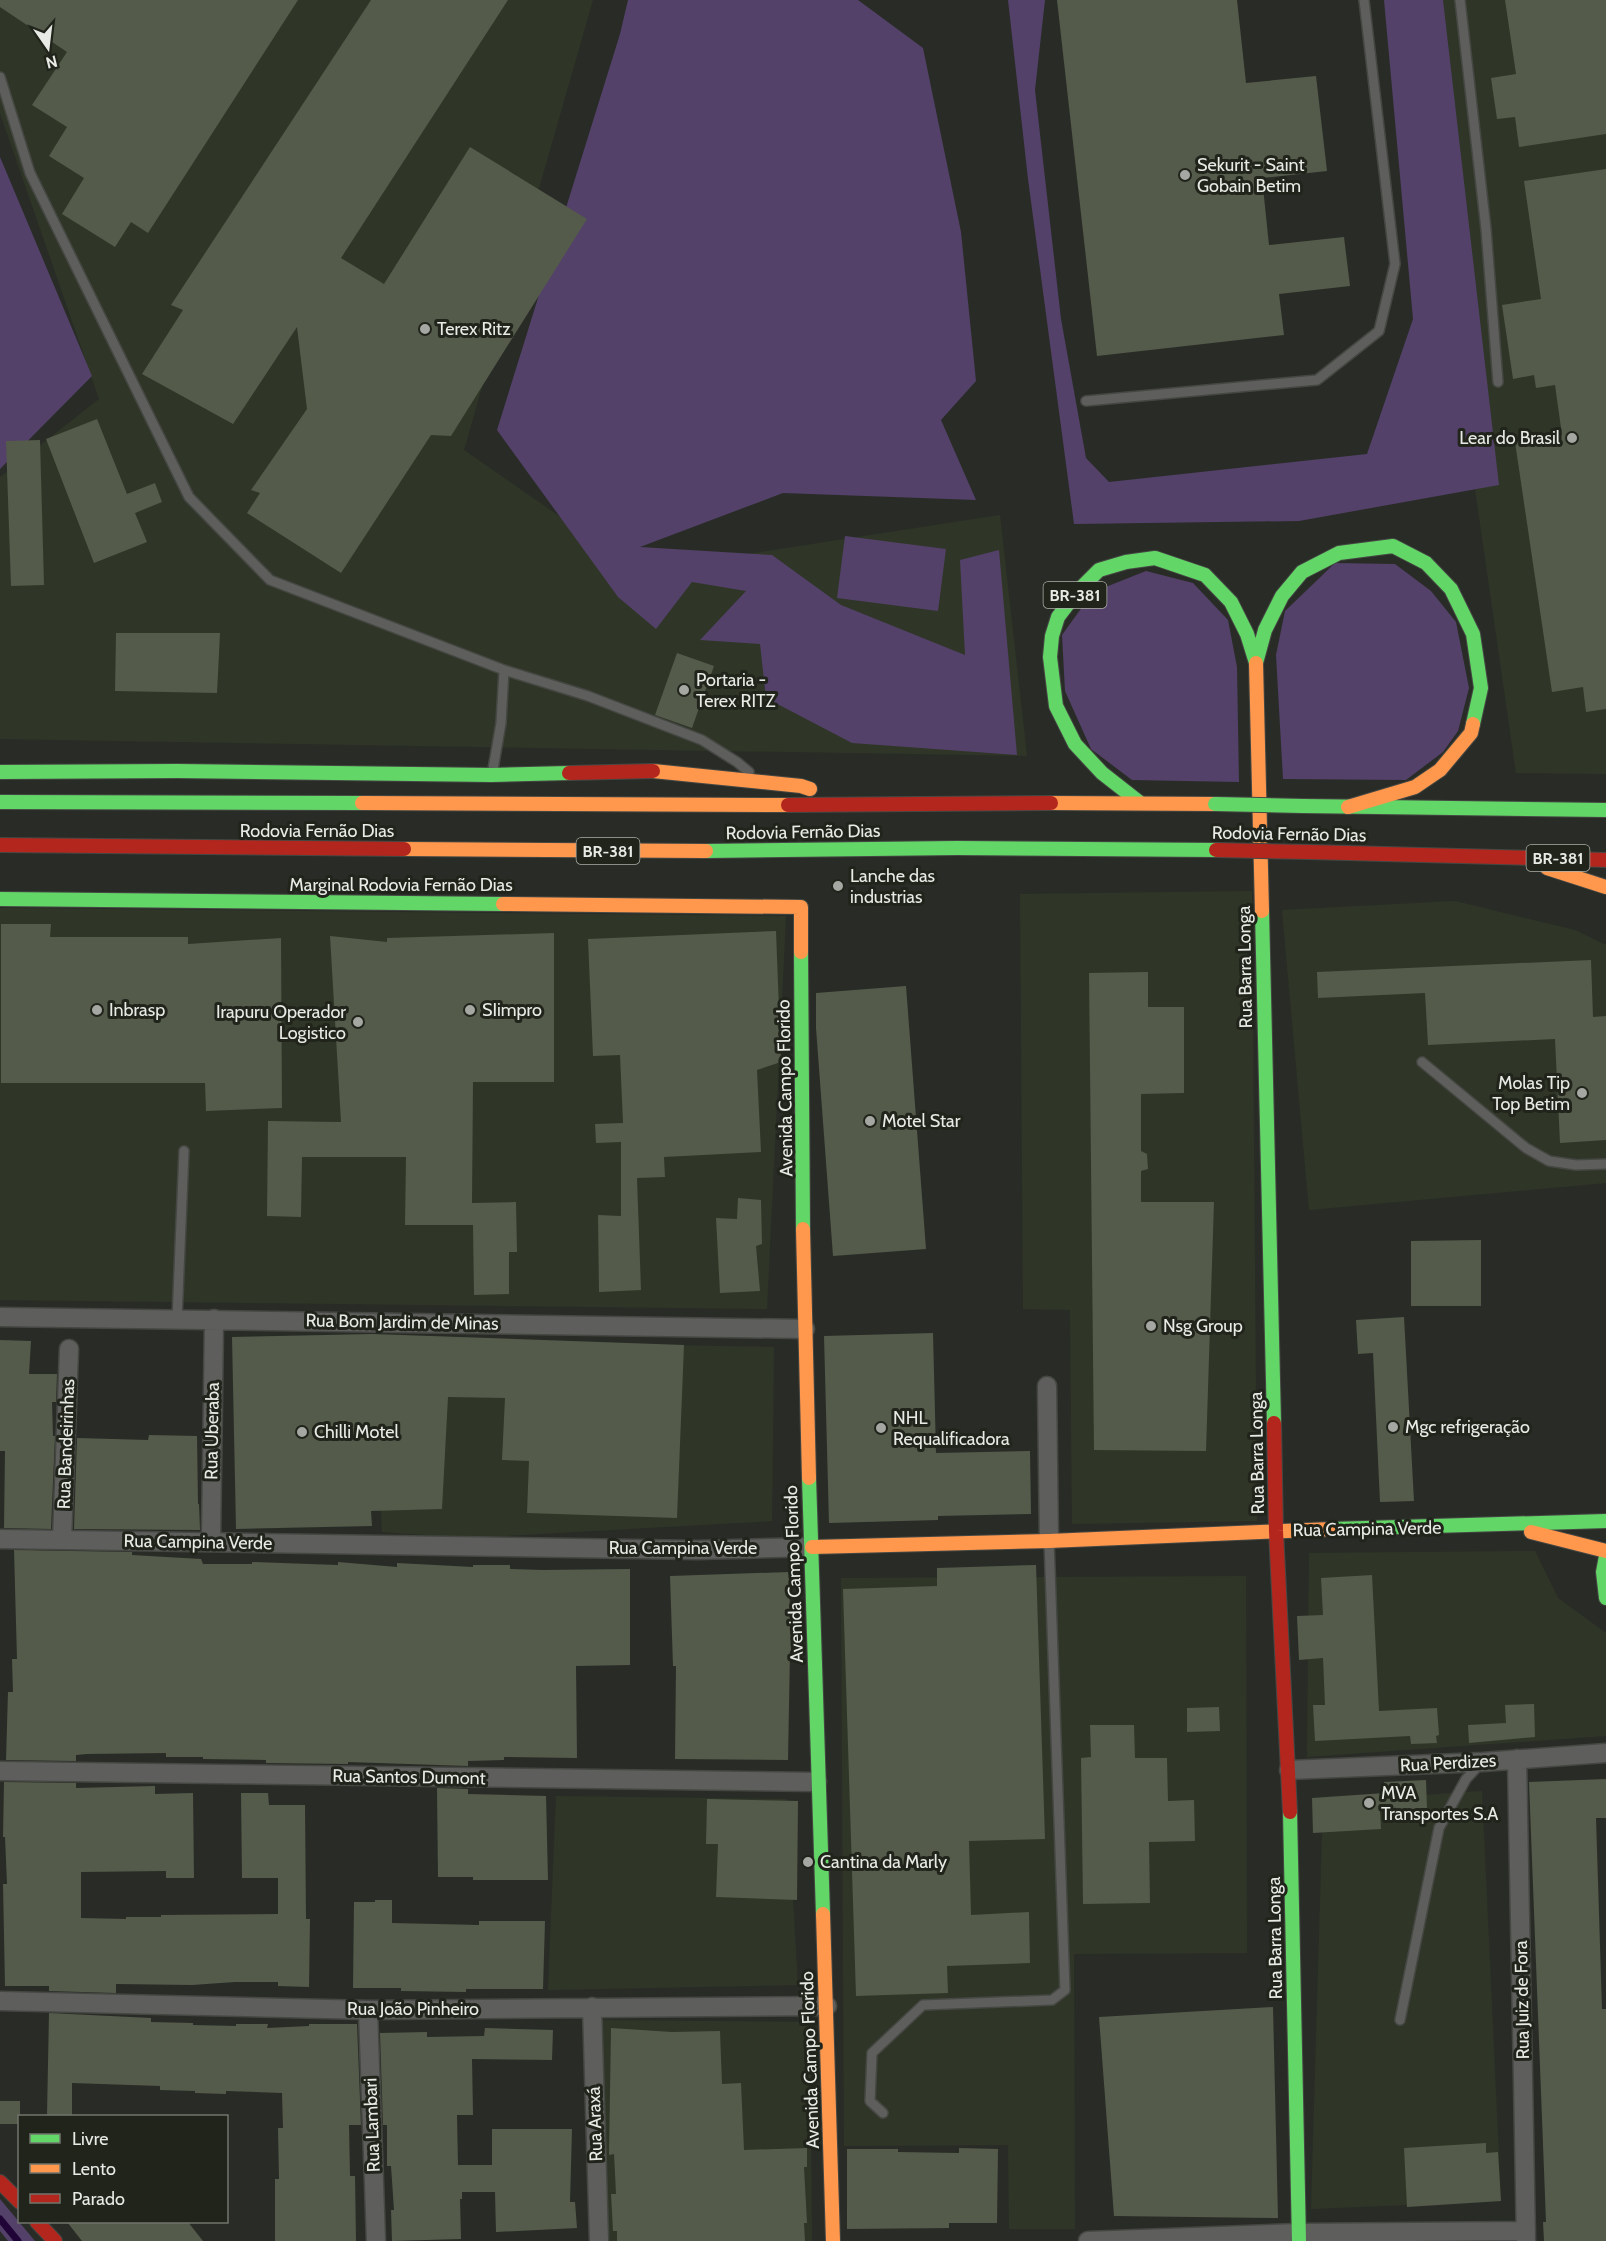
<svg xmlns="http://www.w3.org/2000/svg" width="1606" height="2241" font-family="Cabin,sans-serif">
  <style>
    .built { fill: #2f3627 }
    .green { fill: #534169 }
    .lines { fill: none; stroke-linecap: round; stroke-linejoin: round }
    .stream { stroke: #210437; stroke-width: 7 }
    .building { fill: #545b4b }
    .lane-casing { stroke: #454743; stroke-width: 12 }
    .street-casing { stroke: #454743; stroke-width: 21 }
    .fast-casing { stroke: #454743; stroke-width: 16 }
    .slow-casing { stroke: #454743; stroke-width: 16 }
    .jam-casing { stroke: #454743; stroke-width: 16 }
    .lane { stroke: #5e5f5c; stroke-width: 9 }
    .street { stroke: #5e5f5c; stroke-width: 18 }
    .fast { stroke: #63d668; stroke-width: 14 }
    .slow { stroke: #ff974d; stroke-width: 14 }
    .jam { stroke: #b3261e; stroke-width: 14 }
    .fast-bridge-casing { stroke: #454743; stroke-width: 16; stroke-linecap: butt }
    .jam-bridge-casing { stroke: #454743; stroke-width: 16; stroke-linecap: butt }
    .fast-bridge { stroke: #63d668; stroke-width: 14 }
    .jam-bridge { stroke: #b3261e; stroke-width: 14 }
    .poi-dot { fill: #a5a8a2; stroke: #20241b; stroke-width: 2 }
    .labels { text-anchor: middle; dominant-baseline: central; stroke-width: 6; stroke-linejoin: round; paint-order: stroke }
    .shield { fill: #20241b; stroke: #acafa8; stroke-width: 1.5 }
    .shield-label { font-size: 16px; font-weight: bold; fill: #e8ebe5 }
    .poi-label { font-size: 18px; fill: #e8ebe5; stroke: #20241b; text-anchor: start }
    .street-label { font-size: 18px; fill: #e8ebe5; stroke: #20241b }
  </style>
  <rect width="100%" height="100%" fill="#292c26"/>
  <path class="built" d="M 0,0 L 593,0 L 464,450 L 638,571 L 1000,515 L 1027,756 L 0,739 L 0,477 L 99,399 L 0,113 Z
    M 1414,0 L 1606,0 L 1606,774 L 1516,773 L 1475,489 Z
    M 1252,891 L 1257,1521 L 1072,1524 L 1070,1310 L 1023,1309 L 1020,894 Z
    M 1455,901 L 1575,930 L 1606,945 L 1606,1183 L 1309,1210 L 1282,910 Z
    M 0,908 L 786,916 L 767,1309 L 0,1300 Z
    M 371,1340 L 774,1347 L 772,1521 L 468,1538 L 382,1532 Z
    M 1535,1551 L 1558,1598 L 1606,1633 L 1606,1736 L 1307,1757 L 1309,1553 Z
    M 1246,1576 L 1247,1953 L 1074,1954 L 1075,2229 L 1009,2229 L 1008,2145 L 844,2146 L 841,1578 Z
    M 1482,1791 L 1501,2201 L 1311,2209 L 1323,1802 Z
    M 556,1796 L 787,1799 L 798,1985 L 548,1990 Z
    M 593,2020 L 810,2022 L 812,2241 L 606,2241 Z"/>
  <path class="green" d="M 628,0 L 858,0 L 923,48 L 961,232 L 976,381 L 941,420 L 976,500 L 783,493 L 640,547 L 772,555 L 841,605 L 965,655 L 960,560 L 999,550 L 1017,755 L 852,743 L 766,698 L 760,644 L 700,640 L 746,591 L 692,582 L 656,629 L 618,597 L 497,430 L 620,34 Z
    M 1008,0 L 1045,0 L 1035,90 L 1061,319 L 1086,458 L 1109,482 L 1367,454 L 1413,319 L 1384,0 L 1443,0 L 1499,485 L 1299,521 L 1074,524 L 1028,179 Z
    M 0,157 L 92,376 L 0,469 Z
    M 845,536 L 946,549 L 938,611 L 837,598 Z
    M 1335,563 L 1395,564 L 1431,591 L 1456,622 L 1469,688 L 1458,731 L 1443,752 L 1406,780 L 1283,779 L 1276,655 L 1285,611 Z
    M 1146,571 L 1193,583 L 1228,620 L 1237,667 L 1239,782 L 1132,780 L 1091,749 L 1065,691 L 1062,635 L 1093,592 Z
    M 0,2199 L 35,2241 L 8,2241 L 0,2231 Z"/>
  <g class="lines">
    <path class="stream" d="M 0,2219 L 18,2241"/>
  </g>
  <path class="building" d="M 0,0 L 298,0 L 148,233 L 131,222 L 115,247 L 62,214 L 84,178 L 49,156 L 67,127 L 32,105 L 67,52 L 0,7 Z
    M 371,0 L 508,0 L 341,258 L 384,284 L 470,147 L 587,219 L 451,436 L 431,435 L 341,573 L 247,513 L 260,493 L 251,490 L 307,409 L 297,327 L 233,424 L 142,374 L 183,310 L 171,305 Z
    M 1057,0 L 1237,0 L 1246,83 L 1316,76 L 1327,171 L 1262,178 L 1269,245 L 1344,237 L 1350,286 L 1279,294 L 1284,335 L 1097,356 Z
    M 1505,0 L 1606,0 L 1606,134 L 1519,147 L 1515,117 L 1497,119 L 1491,78 L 1516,74 Z
    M 1606,169 L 1606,709 L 1586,712 L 1583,687 L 1552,692 L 1515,442 L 1562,435 L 1555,385 L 1536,388 L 1534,375 L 1513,379 L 1502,305 L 1541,299 L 1524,181 Z
    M 97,419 L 127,494 L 155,483 L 162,502 L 135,513 L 147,542 L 94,563 L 46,439 Z
    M 40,440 L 44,585 L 11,586 L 6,441 Z
    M 116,633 L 220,633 L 217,693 L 115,691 Z
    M 677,653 L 714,666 L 692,728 L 655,715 Z
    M 1,924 L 51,924 L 50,937 L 188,937 L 188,944 L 281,938 L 282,1108 L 206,1111 L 205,1083 L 1,1083 Z
    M 776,931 L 781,1062 L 757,1070 L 761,1152 L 664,1157 L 665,1177 L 637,1178 L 641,1290 L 599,1292 L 598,1215 L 621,1216 L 621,1142 L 596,1143 L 595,1124 L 623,1123 L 620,1055 L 593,1056 L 588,939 Z
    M 554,933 L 554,1082 L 473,1082 L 472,1203 L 516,1202 L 517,1252 L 509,1252 L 509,1294 L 474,1295 L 473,1225 L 405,1225 L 406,1157 L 302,1157 L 301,1217 L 267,1216 L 268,1121 L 341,1122 L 330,936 L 387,942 L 387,938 Z
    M 1591,960 L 1593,1017 L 1606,1016 L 1606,1140 L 1560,1143 L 1555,1039 L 1428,1045 L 1425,993 L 1318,998 L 1317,972 Z
    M 1148,972 L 1148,1007 L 1184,1007 L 1184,1093 L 1141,1094 L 1141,1151 L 1147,1154 L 1148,1169 L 1141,1171 L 1141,1202 L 1214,1202 L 1206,1451 L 1094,1450 L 1089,973 Z
    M 906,986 L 926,1249 L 833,1256 L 816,1028 L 816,993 Z
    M 738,1198 L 761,1200 L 762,1244 L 756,1246 L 760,1291 L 720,1293 L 716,1218 L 737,1219 Z
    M 1481,1240 L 1481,1306 L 1411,1306 L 1411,1241 Z
    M 1404,1317 L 1414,1501 L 1380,1502 L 1373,1353 L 1358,1354 L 1356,1320 Z
    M 933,1333 L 936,1453 L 1030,1451 L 1031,1514 L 938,1516 L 938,1520 L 829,1523 L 824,1336 Z
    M 372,1334 L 684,1345 L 677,1518 L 527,1513 L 529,1461 L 502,1460 L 505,1398 L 448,1397 L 442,1509 L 371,1511 L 372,1526 L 236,1529 L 232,1337 Z
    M 0,1340 L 31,1341 L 29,1374 L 57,1374 L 56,1402 L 52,1402 L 53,1436 L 55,1436 L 51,1529 L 4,1528 L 5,1451 L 0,1451 Z
    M 149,1435 L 197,1436 L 198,1504 L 199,1504 L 200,1530 L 74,1529 L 77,1438 L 148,1440 Z
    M 14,1550 L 132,1552 L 132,1555 L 201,1559 L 203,1564 L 252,1564 L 252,1562 L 338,1565 L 338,1562 L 397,1567 L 397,1563 L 473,1567 L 473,1565 L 510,1565 L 510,1569 L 543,1570 L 630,1569 L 630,1665 L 576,1666 L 577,1758 L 504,1757 L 504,1760 L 468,1761 L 468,1766 L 348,1762 L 348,1764 L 266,1763 L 266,1760 L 203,1759 L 203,1757 L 166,1757 L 166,1753 L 87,1754 L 76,1755 L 76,1761 L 6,1760 L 8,1692 L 13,1692 L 12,1659 L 17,1659 Z
    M 1036,1565 L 1045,1839 L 969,1841 L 971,1915 L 1029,1912 L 1030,1963 L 947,1966 L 948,1993 L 856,1996 L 843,1589 L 937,1586 L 937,1568 Z
    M 789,1572 L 791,1651 L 790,1651 L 788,1760 L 675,1759 L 676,1666 L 673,1666 L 670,1576 Z
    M 1372,1575 L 1379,1711 L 1437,1708 L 1439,1735 L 1436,1736 L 1437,1743 L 1411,1744 L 1410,1736 L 1315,1741 L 1313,1705 L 1325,1705 L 1323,1658 L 1299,1660 L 1297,1616 L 1323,1615 L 1321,1578 Z
    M 1534,1704 L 1535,1737 L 1469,1743 L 1468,1725 L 1506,1723 L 1505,1705 Z
    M 1219,1707 L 1220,1731 L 1187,1732 L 1187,1708 Z
    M 1090,1725 L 1134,1725 L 1135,1758 L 1167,1758 L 1168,1801 L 1194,1800 L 1195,1841 L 1149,1842 L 1150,1903 L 1083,1904 L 1081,1758 L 1091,1757 Z
    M 1606,1779 L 1606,1818 L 1596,1818 L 1602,2009 L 1606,2009 L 1606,2241 L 1544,2241 L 1543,2222 L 1546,2222 L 1529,1782 Z
    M 1426,1780 L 1427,1808 L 1380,1811 L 1381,1829 L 1313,1833 L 1312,1798 L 1385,1793 L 1384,1782 Z
    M 4,1782 L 76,1783 L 76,1788 L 155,1786 L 155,1794 L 193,1793 L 194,1878 L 166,1878 L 166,1871 L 81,1872 L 81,1918 L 126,1919 L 126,1917 L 161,1917 L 161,1915 L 278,1914 L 278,1878 L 242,1878 L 241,1793 L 268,1793 L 269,1805 L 305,1805 L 306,1919 L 310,1919 L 309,1987 L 278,1986 L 278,1982 L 235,1982 L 192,1985 L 116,1984 L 116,1993 L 49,1991 L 49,1986 L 5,1986 L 3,1884 L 7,1884 L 5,1837 L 3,1837 Z
    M 437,1788 L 468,1789 L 468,1794 L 546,1796 L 548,1880 L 473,1880 L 473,1877 L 438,1877 Z
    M 707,1799 L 798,1801 L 797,1900 L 716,1897 L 718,1844 L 706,1844 Z
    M 375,1900 L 392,1900 L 392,1923 L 479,1925 L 479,1921 L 545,1921 L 543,1989 L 466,1989 L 466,1992 L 401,1991 L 401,1988 L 353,1988 L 354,1902 L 375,1902 Z
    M 1273,2007 L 1278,2218 L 1114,2216 L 1099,2017 Z
    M 49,2013 L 151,2018 L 151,2022 L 193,2023 L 193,2025 L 236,2026 L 236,2024 L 268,2024 L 267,2028 L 309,2026 L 309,2024 L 357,2024 L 361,2125 L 349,2125 L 350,2176 L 355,2176 L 356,2241 L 275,2241 L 275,2179 L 279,2179 L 278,2128 L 283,2128 L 282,2093 L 226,2091 L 226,2094 L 195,2093 L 195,2091 L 160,2090 L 160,2086 L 72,2083 L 72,2116 L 47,2116 Z
    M 485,2028 L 553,2030 L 552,2060 L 472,2059 L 473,2115 L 457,2115 L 458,2165 L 492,2165 L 492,2129 L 572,2129 L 570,2202 L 575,2202 L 577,2228 L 496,2232 L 495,2192 L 462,2192 L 462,2199 L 460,2199 L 461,2239 L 392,2241 L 391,2210 L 394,2210 L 391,2166 L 387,2166 L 387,2125 L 383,2125 L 380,2033 L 427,2032 L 427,2037 L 484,2036 Z
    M 611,2028 L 672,2032 L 720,2031 L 722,2084 L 741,2083 L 744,2150 L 807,2148 L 807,2167 L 804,2167 L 807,2223 L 804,2223 L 805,2241 L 617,2241 L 617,2231 L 613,2231 L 611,2194 L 616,2194 L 614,2154 L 609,2155 Z
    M 0,2101 L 20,2101 L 20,2124 L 0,2124 Z
    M 1486,2143 L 1486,2153 L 1498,2152 L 1501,2201 L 1407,2207 L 1404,2148 Z
    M 959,2148 L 998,2149 L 997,2223 L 949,2223 L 949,2228 L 847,2229 L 847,2149 L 898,2149 L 898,2152 L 959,2153 Z
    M 67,2222 L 188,2222 L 203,2241 L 82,2241 Z"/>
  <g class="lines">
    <defs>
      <path id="lane" d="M 1460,0 L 1486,229 L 1498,382
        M 0,77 L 30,173 L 189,497 L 270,580 L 504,670 L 588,696 L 702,740 L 737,762 L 749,772
        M 1086,401 L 1317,380 L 1379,331 L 1395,264 L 1364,0
        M 492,775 L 501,723 L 504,670
        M 1422,1062 L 1526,1148 L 1549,1161 L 1576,1165 L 1606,1164
        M 177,1319 L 184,1151
        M 1400,2020 L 1439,1828 L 1466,1779 L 1481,1763
        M 883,2113 L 870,2101 L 872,2053 L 923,2005 L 1052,2000 L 1065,1990 L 1049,1541"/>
      <path id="street" d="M 0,1317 L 805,1329
        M 1047,1386 L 1049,1541
        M 0,1539 L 697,1550 L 812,1547
        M 62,1540 L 69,1349
        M 211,1542 L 214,1319
        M 1517,1759 L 1526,2241
        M 1289,1770 L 1483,1762 L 1606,1753
        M 0,1771 L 817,1782
        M 0,2001 L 368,2010 L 827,2006
        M 592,2007 L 599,2241
        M 368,2010 L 376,2241
        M 1088,2241 L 1299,2233 L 1526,2231"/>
      <path id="fast" d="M 1256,663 L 1265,630 L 1282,596 L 1302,572 L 1339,553 L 1393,546 L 1426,563 L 1451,589 L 1473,634 L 1481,688 L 1473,724
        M 0,772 L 177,771 L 492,775 L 569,773
        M 0,802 L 362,803
        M 1139,802 L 1102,773 L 1075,744 L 1056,706 L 1050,657 L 1052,636 L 1058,617 L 1077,592 L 1099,570 L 1126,562 L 1155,558 L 1205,575 L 1231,602 L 1247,634 L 1256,663
        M 1303,806 L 1606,810
        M 706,851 L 957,848 L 1216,850
        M 0,899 L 503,904
        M 1262,911 L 1274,1423
        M 801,952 L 803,1229
        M 809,1478 L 823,1914
        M 1332,1529 L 1606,1521
        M 1606,1556 L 1603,1572 L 1606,1598
        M 1290,1812 L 1299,2241"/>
      <path id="slow" d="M 1256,663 L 1262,911
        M 653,771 L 801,786 L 810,789
        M 362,803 L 788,805
        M 1051,803 L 1215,804
        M 1348,807 L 1415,787 L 1440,770 L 1471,733 L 1473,724
        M 404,849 L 706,851
        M 1547,868 L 1606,887
        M 503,904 L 801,907 L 801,952
        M 803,1229 L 809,1478
        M 1531,1532 L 1606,1551
        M 812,1547 L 1049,1541 L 1332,1529
        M 823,1914 L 833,2241"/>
      <path id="jam" d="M 569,773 L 653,771
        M 788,805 L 1051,803
        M 0,845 L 404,849
        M 1309,852 L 1606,860
        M 1274,1423 L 1276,1531 L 1290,1812
        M 0,2182 L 20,2202
        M 37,2222 L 55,2241"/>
    </defs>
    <use href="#lane" class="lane-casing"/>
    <use href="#street" class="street-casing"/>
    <use href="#fast" class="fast-casing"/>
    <use href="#slow" class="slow-casing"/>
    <use href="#jam" class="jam-casing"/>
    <use href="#lane" class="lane"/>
    <use href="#street" class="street"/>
    <use href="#fast" class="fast"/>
    <use href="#slow" class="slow"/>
    <use href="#jam" class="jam"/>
    <defs>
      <path id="fast-bridge" d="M 1215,804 L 1303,806"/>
      <path id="jam-bridge" d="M 1216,850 L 1309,852"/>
    </defs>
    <use href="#fast-bridge" class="fast-bridge-casing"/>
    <use href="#jam-bridge" class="jam-bridge-casing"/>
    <use href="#fast-bridge" class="fast-bridge"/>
    <use href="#jam-bridge" class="jam-bridge"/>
  </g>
  <g class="poi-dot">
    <circle cx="1185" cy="175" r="6"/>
    <circle cx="425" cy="329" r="6"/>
    <circle cx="1572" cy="438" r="6"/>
    <circle cx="684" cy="690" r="6"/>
    <circle cx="838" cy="886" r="6"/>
    <circle cx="97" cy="1010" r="6"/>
    <circle cx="470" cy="1010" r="6"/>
    <circle cx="358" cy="1022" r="6"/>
    <circle cx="1582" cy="1093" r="6"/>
    <circle cx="870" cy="1121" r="6"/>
    <circle cx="1151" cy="1326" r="6"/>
    <circle cx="1393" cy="1427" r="6"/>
    <circle cx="881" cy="1428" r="6"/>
    <circle cx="302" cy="1432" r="6"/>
    <circle cx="1369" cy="1803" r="6"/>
    <circle cx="808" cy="1862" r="6"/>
  </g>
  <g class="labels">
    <g class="shield">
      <rect x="1043.5" y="582" width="63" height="26" rx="4.5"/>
      <rect x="576.5" y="838" width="63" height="26" rx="4.5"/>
      <rect x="1526.5" y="845" width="63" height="26" rx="4.5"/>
    </g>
    <g class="shield-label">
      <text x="1075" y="595">BR-381</text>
      <text x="608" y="851">BR-381</text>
      <text x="1558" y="858">BR-381</text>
    </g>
    <g class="poi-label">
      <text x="1197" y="165">Sekurit - Saint<tspan x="1197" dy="21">Gobain Betim</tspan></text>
      <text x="437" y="329">Terex Ritz</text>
      <text x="1560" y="438" text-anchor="end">Lear do Brasil</text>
      <text x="696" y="680">Portaria -<tspan x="696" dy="21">Terex RITZ</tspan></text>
      <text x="850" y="876">Lanche das<tspan x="850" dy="21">industrias</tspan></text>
      <text x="109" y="1010">Inbrasp</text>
      <text x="482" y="1010">SIimpro</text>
      <text x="346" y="1012" text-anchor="end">Irapuru Operador<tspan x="346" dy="21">Logistico</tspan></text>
      <text x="1570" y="1083" text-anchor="end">Molas Tip<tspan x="1570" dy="21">Top Betim</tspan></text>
      <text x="882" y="1121">Motel Star</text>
      <text x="1163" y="1326">Nsg Group</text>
      <text x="893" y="1418">NHL<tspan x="893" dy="21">Requalificadora</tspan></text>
      <text x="1405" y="1427">Mgc refrigeração</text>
      <text x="314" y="1432">Chilli Motel</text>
      <text x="1381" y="1793">MVA<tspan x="1381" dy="21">Transportes S.A</tspan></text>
      <text x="820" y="1862">Cantina da Marly</text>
    </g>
    <g class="street-label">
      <text x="317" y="831">Rodovia Fernão Dias</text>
      <text transform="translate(803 832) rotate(-1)">Rodovia Fernão Dias</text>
      <text transform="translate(1289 834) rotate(1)">Rodovia Fernão Dias</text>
      <text x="401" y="885">Marginal Rodovia Fernão Dias</text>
      <text transform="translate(1245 967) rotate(-91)">Rua Barra Longa</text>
      <text transform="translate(785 1088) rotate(-91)">Avenida Campo Florido</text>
      <text transform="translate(402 1322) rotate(1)">Rua Bom Jardim de Minas</text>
      <text transform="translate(212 1431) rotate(-89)">Rua Uberaba</text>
      <text transform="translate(66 1444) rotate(-88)">Rua Bandeirinhas</text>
      <text transform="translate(1257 1453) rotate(-91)">Rua Barra Longa</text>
      <text transform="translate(1367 1529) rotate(-1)">Rua Campina Verde</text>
      <text transform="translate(198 1542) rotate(1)">Rua Campina Verde</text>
      <text x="683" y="1548">Rua Campina Verde</text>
      <text transform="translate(794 1574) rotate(-92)">Avenida Campo Florido</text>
      <text transform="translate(1448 1763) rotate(-3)">Rua Perdizes</text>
      <text transform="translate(409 1777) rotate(1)">Rua Santos Dumont</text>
      <text transform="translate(1275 1938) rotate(-91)">Rua Barra Longa</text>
      <text transform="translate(1522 2000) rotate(-91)">Rua Juiz de Fora</text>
      <text x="413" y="2009">Rua João Pinheiro</text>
      <text transform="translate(810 2060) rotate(-92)">Avenida Campo Florido</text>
      <text transform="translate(595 2124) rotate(-92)">Rua Araxá</text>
      <text transform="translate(372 2125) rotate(-92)">Rua Lambari</text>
    </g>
  </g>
  <rect x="18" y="2115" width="210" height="108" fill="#20241b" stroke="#70746c" stroke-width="1.5"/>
  <rect x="30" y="2134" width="30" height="9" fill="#63d668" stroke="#70746c" stroke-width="1.5"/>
  <text x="72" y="2145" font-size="18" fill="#e8ebe5">Livre</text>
  <rect x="30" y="2164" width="30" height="9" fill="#ff974d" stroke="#70746c" stroke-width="1.5"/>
  <text x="72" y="2175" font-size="18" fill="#e8ebe5">Lento</text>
  <rect x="30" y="2194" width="30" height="9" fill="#b3261e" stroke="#70746c" stroke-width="1.5"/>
  <text x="72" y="2205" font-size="18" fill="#e8ebe5">Parado</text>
  <g transform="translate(48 48) rotate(166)" stroke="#20241b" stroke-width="4.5" paint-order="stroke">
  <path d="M0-4.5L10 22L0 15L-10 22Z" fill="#e8ebe5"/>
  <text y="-9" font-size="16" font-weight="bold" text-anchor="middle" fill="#e8ebe5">N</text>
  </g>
</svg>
